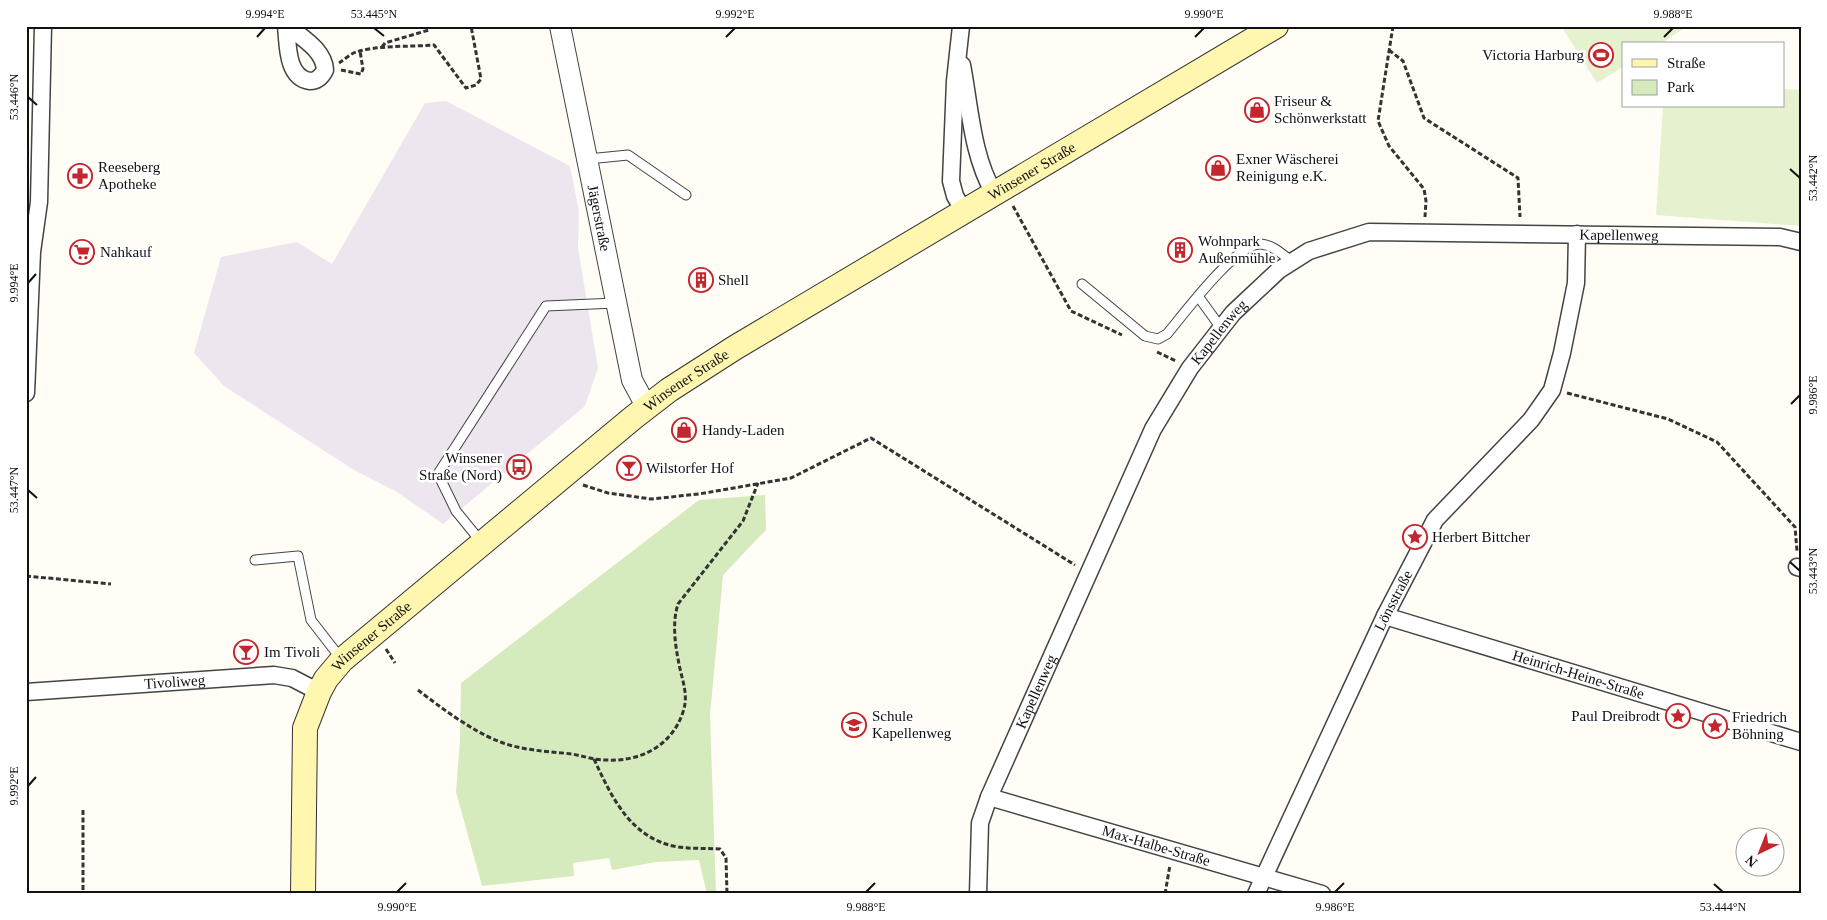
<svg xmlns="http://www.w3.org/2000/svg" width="1827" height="920" font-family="'Times New Roman',serif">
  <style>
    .industrial { fill: #eee6ef }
    .green { fill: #d5ebbd }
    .pitch { fill: #e6f2cf }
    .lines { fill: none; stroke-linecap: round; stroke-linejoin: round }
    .service-casing { stroke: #444; stroke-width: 11 }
    .minor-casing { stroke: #444; stroke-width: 19 }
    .tertiary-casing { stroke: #444; stroke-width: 22 }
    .secondary-casing { stroke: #333; stroke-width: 26 }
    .path { stroke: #333; stroke-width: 3; stroke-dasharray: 5 2.5; stroke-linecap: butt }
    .service { stroke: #fff; stroke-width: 9 }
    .minor { stroke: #fff; stroke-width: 16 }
    .tertiary { stroke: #fff; stroke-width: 20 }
    .secondary { stroke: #fff6b0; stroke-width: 24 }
    .ticks { fill: none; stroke: #111; stroke-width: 2 }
    .labels { text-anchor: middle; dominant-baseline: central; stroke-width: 5; stroke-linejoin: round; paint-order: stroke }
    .poi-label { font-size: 15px; fill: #111; stroke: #fff; text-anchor: start }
    .street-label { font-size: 15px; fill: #111; stroke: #fff }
    .neatline { fill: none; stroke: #111; stroke-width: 2 }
    .ticks-label { font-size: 12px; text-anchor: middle; fill: #111 }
  </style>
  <rect width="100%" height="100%" fill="#fffdf5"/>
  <path class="industrial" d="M 446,101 L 570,166 L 579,211 L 578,248 L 598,368 L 585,406 L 443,524 L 397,492 L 354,470 L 224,386 L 194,353 L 221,257 L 297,242 L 332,264 L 425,103 Z"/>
  <path class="green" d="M 765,495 L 766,530 L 723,575 L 710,715 L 716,894 L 707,894 L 699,860 L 656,862 L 612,870 L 609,858 L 573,863 L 574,876 L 482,886 L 456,792 L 460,741 L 461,683 L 699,500 Z"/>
  <path class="pitch" d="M 1561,26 L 1688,26 L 1660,44 L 1623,44 L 1623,67 L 1597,83 Z
    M 1783,89 L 1801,90 L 1801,226 L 1656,215 L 1663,106 L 1783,106 Z"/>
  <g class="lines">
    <defs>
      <path id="service" d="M 588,159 L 628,155 L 686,195
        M 1082,284 L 1145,336 L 1158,339 L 1167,334 C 1183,315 1237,242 1261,244 C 1273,245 1283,255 1291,261
        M 1198,296 L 1221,328
        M 482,543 L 456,511 L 438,474 L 546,306 L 616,303
        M 255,560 L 298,556 L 311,620 L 342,660"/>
      <g id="minor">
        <path d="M 286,26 C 288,43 286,78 310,81 C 317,81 322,76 325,70 C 324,50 302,38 288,26"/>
        <path d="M 961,26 L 955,81 L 951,181 L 955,196 L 964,211"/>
        <path d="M 962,65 C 970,107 972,156 994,193"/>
        <path d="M 26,393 L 32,252 L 39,202 L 43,26"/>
        <path d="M 1797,567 L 1801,568"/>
        <path id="s1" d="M 1385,616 L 1801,742"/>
        <path id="s2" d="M 26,692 L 274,675 L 292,678 L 319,692"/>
        <path id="s3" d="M 989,797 L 1322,894"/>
        <path id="s4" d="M 978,894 L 980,823 L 989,797 L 1153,429 L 1190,368 L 1233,313 L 1279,270 L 1309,251 L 1369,232 L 1780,237 L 1801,242"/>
        <path id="s5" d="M 1256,894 L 1385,616 L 1435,520 L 1531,420 L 1552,390 L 1562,353 L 1576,283 L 1577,234"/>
      </g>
      <g id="tertiary">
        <path id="s6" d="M 560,26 L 632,380 L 647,408"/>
      </g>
      <g id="secondary">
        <path id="s7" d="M 303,894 L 305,728 L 319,692 L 326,679 L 342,660 L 634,417 L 669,390 L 736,347 L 1276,26"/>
      </g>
    </defs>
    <use href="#service" class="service-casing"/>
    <use href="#minor" class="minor-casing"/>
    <use href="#tertiary" class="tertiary-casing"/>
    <use href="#secondary" class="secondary-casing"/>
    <path class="path" d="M 1393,26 L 1378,121 L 1389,146 L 1424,189 L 1426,201 L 1425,217
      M 382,47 L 385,43 L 429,30 L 429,26
      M 1389,50 L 1403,61 L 1424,118 L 1518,178 L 1520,217
      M 339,63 C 344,60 350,54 356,52 C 378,45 409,47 434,45 L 466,88 L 476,85 L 481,79 L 471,26
      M 341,70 L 361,74 L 363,69 L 360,51
      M 1013,206 L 1071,311 L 1122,335
      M 1157,352 L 1176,361
      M 1567,393 L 1668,419 L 1717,442 L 1795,527 L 1797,551
      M 583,485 L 608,493 L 651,499 L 699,494 L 791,478 L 871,438 L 1075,565
      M 26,576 L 111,584
      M 386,649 L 395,663
      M 418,690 C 440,707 472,731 498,741 C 522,751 547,751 572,754 C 583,756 594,760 606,760 C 640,762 672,746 683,712 C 689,695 682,680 679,664 C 675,644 672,623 678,604 L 743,521 L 758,483
      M 594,759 C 612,798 631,839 678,847 C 692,849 706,848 720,849 L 726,858 L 727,894
      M 83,810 L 83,894
      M 1165,894 L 1170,865"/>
    <use href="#service" class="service"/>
    <use href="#minor" class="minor"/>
    <use href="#tertiary" class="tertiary"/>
    <use href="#secondary" class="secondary"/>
  </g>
  <path class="ticks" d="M 374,28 L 384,36M 257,37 L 265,28M 726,37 L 735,28M 1195,37 L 1204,28M 1664,37 L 1673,28M 28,97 L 37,105M 1790,169 L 1800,178M 28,283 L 36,274M 1791,404 L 1800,395M 28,490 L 37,498M 1790,562 L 1800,571M 28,786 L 36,777M 1714,884 L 1723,892M 397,892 L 406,883M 866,892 L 875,883M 1335,892 L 1344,883"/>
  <defs>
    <symbol id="stadium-ring" viewBox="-11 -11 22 22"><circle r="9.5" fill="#fff" stroke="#c4262e" stroke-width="1.5"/><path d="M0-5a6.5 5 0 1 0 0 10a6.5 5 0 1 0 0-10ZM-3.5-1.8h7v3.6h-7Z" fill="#c4262e"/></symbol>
    <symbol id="shop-ring" viewBox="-11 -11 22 22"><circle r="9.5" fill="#fff" stroke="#c4262e" stroke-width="1.5"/><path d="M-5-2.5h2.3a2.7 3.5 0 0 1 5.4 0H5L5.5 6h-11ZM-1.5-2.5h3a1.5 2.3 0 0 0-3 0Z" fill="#c4262e"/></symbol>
    <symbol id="pharmacy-ring" viewBox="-11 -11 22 22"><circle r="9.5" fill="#fff" stroke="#c4262e" stroke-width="1.5"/><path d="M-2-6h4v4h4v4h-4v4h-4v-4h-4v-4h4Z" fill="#c4262e"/></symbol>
    <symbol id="building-ring" viewBox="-11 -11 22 22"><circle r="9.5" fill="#fff" stroke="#c4262e" stroke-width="1.5"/><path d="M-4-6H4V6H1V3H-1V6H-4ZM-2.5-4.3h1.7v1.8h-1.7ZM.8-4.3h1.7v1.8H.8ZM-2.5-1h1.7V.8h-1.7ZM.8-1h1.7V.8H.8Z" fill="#c4262e"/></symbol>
    <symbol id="supermarket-ring" viewBox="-11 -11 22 22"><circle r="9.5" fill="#fff" stroke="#c4262e" stroke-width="1.5"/><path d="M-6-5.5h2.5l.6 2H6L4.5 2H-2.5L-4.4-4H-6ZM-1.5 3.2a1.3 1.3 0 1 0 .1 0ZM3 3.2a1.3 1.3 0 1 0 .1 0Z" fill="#c4262e"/></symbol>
    <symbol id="bus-ring" viewBox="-11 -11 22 22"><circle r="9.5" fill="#fff" stroke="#c4262e" stroke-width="1.5"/><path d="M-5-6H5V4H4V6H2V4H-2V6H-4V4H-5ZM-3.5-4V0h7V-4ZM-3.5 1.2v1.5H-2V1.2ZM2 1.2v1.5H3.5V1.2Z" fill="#c4262e"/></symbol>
    <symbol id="bar-ring" viewBox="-11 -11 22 22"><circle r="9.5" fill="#fff" stroke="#c4262e" stroke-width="1.5"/><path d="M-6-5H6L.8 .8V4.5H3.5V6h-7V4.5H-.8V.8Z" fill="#c4262e"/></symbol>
    <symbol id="sight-ring" viewBox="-11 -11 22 22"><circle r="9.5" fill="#fff" stroke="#c4262e" stroke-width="1.5"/><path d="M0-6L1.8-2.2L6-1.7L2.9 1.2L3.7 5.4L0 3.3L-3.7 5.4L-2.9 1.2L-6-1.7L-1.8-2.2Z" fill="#c4262e"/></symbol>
    <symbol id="school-ring" viewBox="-11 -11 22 22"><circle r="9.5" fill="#fff" stroke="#c4262e" stroke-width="1.5"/><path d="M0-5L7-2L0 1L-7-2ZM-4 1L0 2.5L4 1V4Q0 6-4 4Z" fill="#c4262e"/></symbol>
  </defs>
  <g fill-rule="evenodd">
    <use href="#stadium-ring" x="1587" y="41" width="28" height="28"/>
    <use href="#shop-ring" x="1243" y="96" width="28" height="28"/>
    <use href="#shop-ring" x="1204" y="154" width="28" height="28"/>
    <use href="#pharmacy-ring" x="66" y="162" width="28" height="28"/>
    <use href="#building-ring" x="1166" y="236" width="28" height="28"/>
    <use href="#supermarket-ring" x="68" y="238" width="28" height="28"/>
    <use href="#building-ring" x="687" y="266" width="28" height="28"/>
    <use href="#shop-ring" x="670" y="416" width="28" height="28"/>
    <use href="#bus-ring" x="505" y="453" width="28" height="28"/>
    <use href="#bar-ring" x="615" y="454" width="28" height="28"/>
    <use href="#sight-ring" x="1401" y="523" width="28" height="28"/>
    <use href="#bar-ring" x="232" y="638" width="28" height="28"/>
    <use href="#sight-ring" x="1664" y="702" width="28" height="28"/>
    <use href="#school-ring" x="840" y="711" width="28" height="28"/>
    <use href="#sight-ring" x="1701" y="712" width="28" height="28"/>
  </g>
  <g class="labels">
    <g class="poi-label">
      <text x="1584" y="55" text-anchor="end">Victoria Harburg</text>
      <text x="1274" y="101">Friseur &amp;<tspan x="1274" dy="17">Schönwerkstatt</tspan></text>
      <text x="1236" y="159">Exner Wäscherei<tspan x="1236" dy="17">Reinigung e.K.</tspan></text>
      <text x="98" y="167">Reeseberg<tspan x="98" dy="17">Apotheke</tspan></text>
      <text x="1198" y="241">Wohnpark<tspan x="1198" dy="17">Außenmühle</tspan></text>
      <text x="100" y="252">Nahkauf</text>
      <text x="718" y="280">Shell</text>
      <text x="702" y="430">Handy-Laden</text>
      <text x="502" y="458" text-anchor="end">Winsener<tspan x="502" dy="17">Straße (Nord)</tspan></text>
      <text x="646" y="468">Wilstorfer Hof</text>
      <text x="1432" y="537">Herbert Bittcher</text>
      <text x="264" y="652">Im Tivoli</text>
      <text x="872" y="716">Schule<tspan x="872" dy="17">Kapellenweg</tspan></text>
      <text x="1660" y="716" text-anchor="end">Paul Dreibrodt</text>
      <text x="1732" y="717">Friedrich<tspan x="1732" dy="17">Böhning</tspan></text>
    </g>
    <g class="street-label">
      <text stroke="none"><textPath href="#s7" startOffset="1092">Winsener Straße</textPath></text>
      <text stroke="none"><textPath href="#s6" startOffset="196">Jägerstraße</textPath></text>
      <text stroke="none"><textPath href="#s4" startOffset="1054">Kapellenweg</textPath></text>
      <text stroke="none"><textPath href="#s4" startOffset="619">Kapellenweg</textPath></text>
      <text stroke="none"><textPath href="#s7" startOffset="688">Winsener Straße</textPath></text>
      <text stroke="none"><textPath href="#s5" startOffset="324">Lönsstraße</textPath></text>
      <text stroke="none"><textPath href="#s7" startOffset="282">Winsener Straße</textPath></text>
      <text stroke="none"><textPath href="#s1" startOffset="202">Heinrich-Heine-Straße</textPath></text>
      <text stroke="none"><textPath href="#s2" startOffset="149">Tivoliweg</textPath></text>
      <text stroke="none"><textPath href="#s4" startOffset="214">Kapellenweg</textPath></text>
      <text stroke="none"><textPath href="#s3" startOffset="174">Max-Halbe-Straße</textPath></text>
    </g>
  </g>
  <rect width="1827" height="920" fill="none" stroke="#ffffff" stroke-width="55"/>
  <rect x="1622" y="42" width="162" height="65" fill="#ffffff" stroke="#a0a0a0"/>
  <rect x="1632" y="59" width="25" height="8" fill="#fff6b0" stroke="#a0a0a0"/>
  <text x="1667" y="68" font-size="15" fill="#111111">Straße</text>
  <rect x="1632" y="80" width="25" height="15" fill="#d5ebbd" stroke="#a0a0a0"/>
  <text x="1667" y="92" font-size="15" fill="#111111">Park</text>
  <g transform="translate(1760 852) rotate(223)"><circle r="24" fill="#ffffff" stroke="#a0a0a0"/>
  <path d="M0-4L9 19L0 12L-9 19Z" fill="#c4262e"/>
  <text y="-8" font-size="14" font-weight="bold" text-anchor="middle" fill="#111111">N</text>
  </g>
  <rect x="28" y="28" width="1772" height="864" class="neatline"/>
  <g class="ticks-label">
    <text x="265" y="18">9.994°E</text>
    <text x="374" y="18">53.445°N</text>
    <text x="735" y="18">9.992°E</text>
    <text x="1204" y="18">9.990°E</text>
    <text x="1673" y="18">9.988°E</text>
    <text transform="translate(14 97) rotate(-90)" y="4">53.446°N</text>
    <text transform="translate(1813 178) rotate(-90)" y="4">53.442°N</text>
    <text transform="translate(14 283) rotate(-90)" y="4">9.994°E</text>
    <text transform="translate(1813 395) rotate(-90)" y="4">9.986°E</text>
    <text transform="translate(14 490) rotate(-90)" y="4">53.447°N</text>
    <text transform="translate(1813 571) rotate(-90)" y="4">53.443°N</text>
    <text transform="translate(14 786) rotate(-90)" y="4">9.992°E</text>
    <text x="397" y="911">9.990°E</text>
    <text x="866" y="911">9.988°E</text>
    <text x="1335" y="911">9.986°E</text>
    <text x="1723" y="911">53.444°N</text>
  </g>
</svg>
